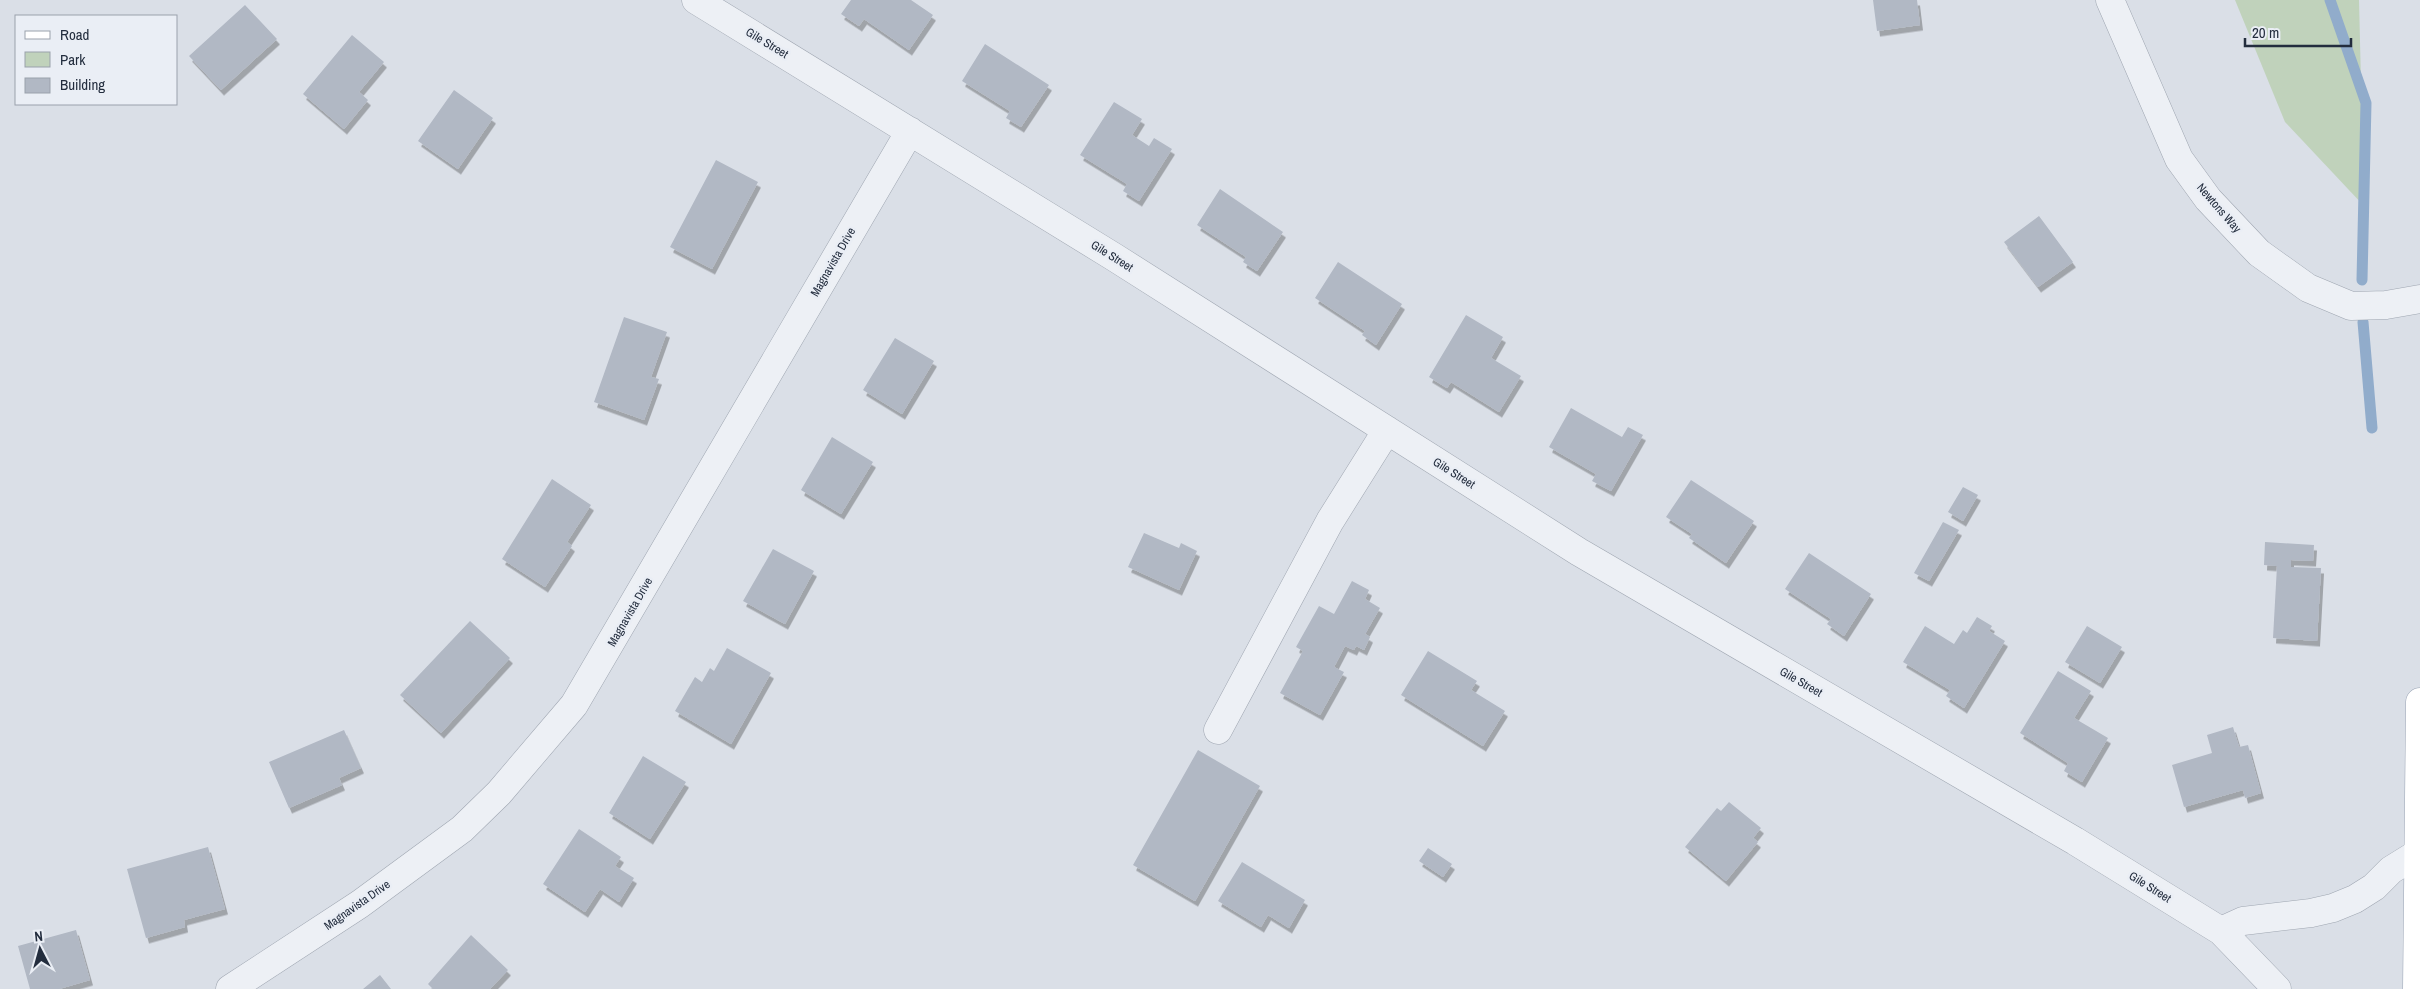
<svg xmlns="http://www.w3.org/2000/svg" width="2420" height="989" font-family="'Archivo Narrow',sans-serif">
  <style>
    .green { fill: #c0d2bb }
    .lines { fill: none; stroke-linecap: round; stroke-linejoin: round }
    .stream { stroke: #91accb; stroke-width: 11 }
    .building { fill: #b1b8c4; filter: url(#shadow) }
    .minor-casing { stroke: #9fa6b1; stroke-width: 29 }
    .major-casing { stroke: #99a3b4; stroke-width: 29 }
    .minor { stroke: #edf0f5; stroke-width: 28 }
    .major { stroke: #fff; stroke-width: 28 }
    .labels { text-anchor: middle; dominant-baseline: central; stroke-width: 5; stroke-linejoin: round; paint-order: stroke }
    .street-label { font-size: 12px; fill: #232d3e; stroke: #eaeef5 }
  </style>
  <defs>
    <filter id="shadow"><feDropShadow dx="3" dy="5.5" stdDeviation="0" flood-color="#0004"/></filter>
  </defs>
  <rect width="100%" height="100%" fill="#dadfe7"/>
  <path class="green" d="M 2235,0 L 2359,0 L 2364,206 L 2285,122 Z"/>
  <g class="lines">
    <path class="stream" d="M 2330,0 L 2366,103 L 2362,280
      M 2363,322 L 2372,428"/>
  </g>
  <path class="building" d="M 851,0 L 911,0 L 933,15 L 909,50 L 864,19 L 859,26 L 841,14 Z
    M 1873,0 L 1917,0 L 1920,25 L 1877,31 Z
    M 245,5 L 277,39 L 221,90 L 189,56 Z
    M 352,35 L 384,62 L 359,92 L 368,100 L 344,129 L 303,94 Z
    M 985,44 L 1049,85 L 1021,127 L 1006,118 L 1010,111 L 962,81 Z
    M 454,90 L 493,118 L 458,169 L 418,141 Z
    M 1114,102 L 1142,119 L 1132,135 L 1149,146 L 1154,138 L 1172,149 L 1139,201 L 1123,191 L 1127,184 L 1080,155 Z
    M 716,160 L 758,182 L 712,269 L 670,247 Z
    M 1220,189 L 1283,232 L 1257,271 L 1243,262 L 1246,257 L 1197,225 Z
    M 2039,216 L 2073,262 L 2038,287 L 2004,242 Z
    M 1338,262 L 1402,304 L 1376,345 L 1362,335 L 1365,331 L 1315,298 Z
    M 1466,315 L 1503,337 L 1491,358 L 1521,376 L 1499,412 L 1451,382 L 1447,388 L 1429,377 Z
    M 624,317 L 667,332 L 651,377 L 659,379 L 644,420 L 594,402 Z
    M 895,338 L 934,361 L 902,414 L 863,390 Z
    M 1571,408 L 1622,437 L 1628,427 L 1643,435 L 1611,491 L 1592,481 L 1596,474 L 1549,447 Z
    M 832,437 L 873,462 L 841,514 L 801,490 Z
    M 552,479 L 591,505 L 567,542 L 572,546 L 545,587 L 502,559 Z
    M 1691,480 L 1754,521 L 1726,563 L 1689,538 L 1692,534 L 1666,517 Z
    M 1963,487 L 1978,495 L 1963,521 L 1948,512 Z
    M 1943,522 L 1959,530 L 1929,581 L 1914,573 Z
    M 1144,533 L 1179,548 L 1181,543 L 1197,551 L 1179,590 L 1128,567 Z
    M 2265,542 L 2314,545 L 2313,561 L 2291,560 L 2291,567 L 2321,568 L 2317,641 L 2273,638 L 2277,566 L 2264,565 Z
    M 773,549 L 814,571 L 785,624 L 743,601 Z
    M 1809,553 L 1871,594 L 1844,636 L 1827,624 L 1831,619 L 1785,589 Z
    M 1352,581 L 1369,590 L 1365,599 L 1380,608 L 1365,634 L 1370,637 L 1364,650 L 1356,646 L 1354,650 L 1345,646 L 1334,667 L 1344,672 L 1320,715 L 1280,693 L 1303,651 L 1296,647 L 1319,606 L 1334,614 Z
    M 1977,617 L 1992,626 L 1989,631 L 2005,641 L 1964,708 L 1946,696 L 1950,690 L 1903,662 L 1925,626 L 1954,644 L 1963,630 L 1967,633 Z
    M 470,621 L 510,658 L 441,733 L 400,695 Z
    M 2087,626 L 2122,647 L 2100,683 L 2065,662 Z
    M 727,648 L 771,673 L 731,744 L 675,711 L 695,677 L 702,682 L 710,668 L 714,671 Z
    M 1428,651 L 1477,681 L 1471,690 L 1505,711 L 1483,746 L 1401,695 Z
    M 2058,671 L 2091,691 L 2074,718 L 2108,738 L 2082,782 L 2064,771 L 2068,763 L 2020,733 Z
    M 2233,727 L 2239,747 L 2248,745 L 2261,793 L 2245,798 L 2243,790 L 2184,807 L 2172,765 L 2212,753 L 2207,735 Z
    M 344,730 L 361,768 L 339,778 L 342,785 L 289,808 L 269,762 Z
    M 1198,750 L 1260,786 L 1195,901 L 1133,865 Z
    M 643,756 L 686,782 L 650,839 L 609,813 Z
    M 1729,802 L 1761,828 L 1753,838 L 1758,842 L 1726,881 L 1685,847 L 1717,808 L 1721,811 Z
    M 579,829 L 621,857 L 615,866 L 634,878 L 619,902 L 600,889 L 585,912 L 543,884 Z
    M 208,847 L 225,909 L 184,920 L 185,927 L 146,938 L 127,869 Z
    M 1428,848 L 1452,864 L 1443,877 L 1419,861 Z
    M 1242,862 L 1305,900 L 1289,928 L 1268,915 L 1261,927 L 1218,901 Z
    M 76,930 L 90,980 L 59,989 L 30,989 L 18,946 Z
    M 471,935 L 508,970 L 490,989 L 433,989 L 428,984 Z
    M 380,975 L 391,989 L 363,989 Z"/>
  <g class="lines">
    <defs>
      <path id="minor" d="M 696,0 L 1114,257 L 1579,552 L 2075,841 L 2221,931 L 2277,989
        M 2110,0 L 2179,159 L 2208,199 L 2259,253 L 2308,288 L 2351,306 L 2386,305 L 2420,299
        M 1218,730 L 1330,521 L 1387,430
        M 2221,931 L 2243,921 L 2311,913 L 2333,908 L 2355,899 L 2374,887 L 2391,870 L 2420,852
        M 230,989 L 360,904 L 462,829 L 499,793 L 574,705 L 910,131"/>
      <path id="major" d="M 2417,989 L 2420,702"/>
    </defs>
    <use href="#minor" class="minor-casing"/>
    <use href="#major" class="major-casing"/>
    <use href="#minor" class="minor"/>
    <use href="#major" class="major"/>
  </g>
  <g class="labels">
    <g class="street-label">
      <text transform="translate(767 43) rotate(31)">Gile Street</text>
      <text transform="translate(2219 208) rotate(49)">Newtons Way</text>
      <text transform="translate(1112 256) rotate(32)">Gile Street</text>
      <text transform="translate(833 262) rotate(-60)">Magnavista Drive</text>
      <text transform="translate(1454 473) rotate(32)">Gile Street</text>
      <text transform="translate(630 612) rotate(-60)">Magnavista Drive</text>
      <text transform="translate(1801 682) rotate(30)">Gile Street</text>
      <text transform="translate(2150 887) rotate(32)">Gile Street</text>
      <text transform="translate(357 905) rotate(-35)">Magnavista Drive</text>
    </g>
  </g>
  <rect x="15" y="15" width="162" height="90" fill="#eaeef5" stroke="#9aa1ac"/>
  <rect x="25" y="31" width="25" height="8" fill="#ffffff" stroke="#9aa1ac"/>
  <text x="60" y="40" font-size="15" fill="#232d3e">Road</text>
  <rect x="25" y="52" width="25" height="15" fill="#c0d2bb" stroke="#9aa1ac"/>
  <text x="60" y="65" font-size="15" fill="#232d3e">Park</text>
  <rect x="25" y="78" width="25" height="15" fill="#b1b8c4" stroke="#9aa1ac"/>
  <text x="60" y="90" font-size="15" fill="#232d3e">Building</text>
  <g transform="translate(40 949) rotate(354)" stroke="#eaeef5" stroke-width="4" paint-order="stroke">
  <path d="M0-4L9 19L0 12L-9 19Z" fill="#232d3e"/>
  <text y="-8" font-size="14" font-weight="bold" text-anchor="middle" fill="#232d3e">N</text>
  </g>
  <path d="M2245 38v8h106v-8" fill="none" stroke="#232d3e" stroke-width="2.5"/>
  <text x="2252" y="38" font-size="15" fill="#232d3e" stroke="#eaeef5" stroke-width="4" paint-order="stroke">20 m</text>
</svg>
